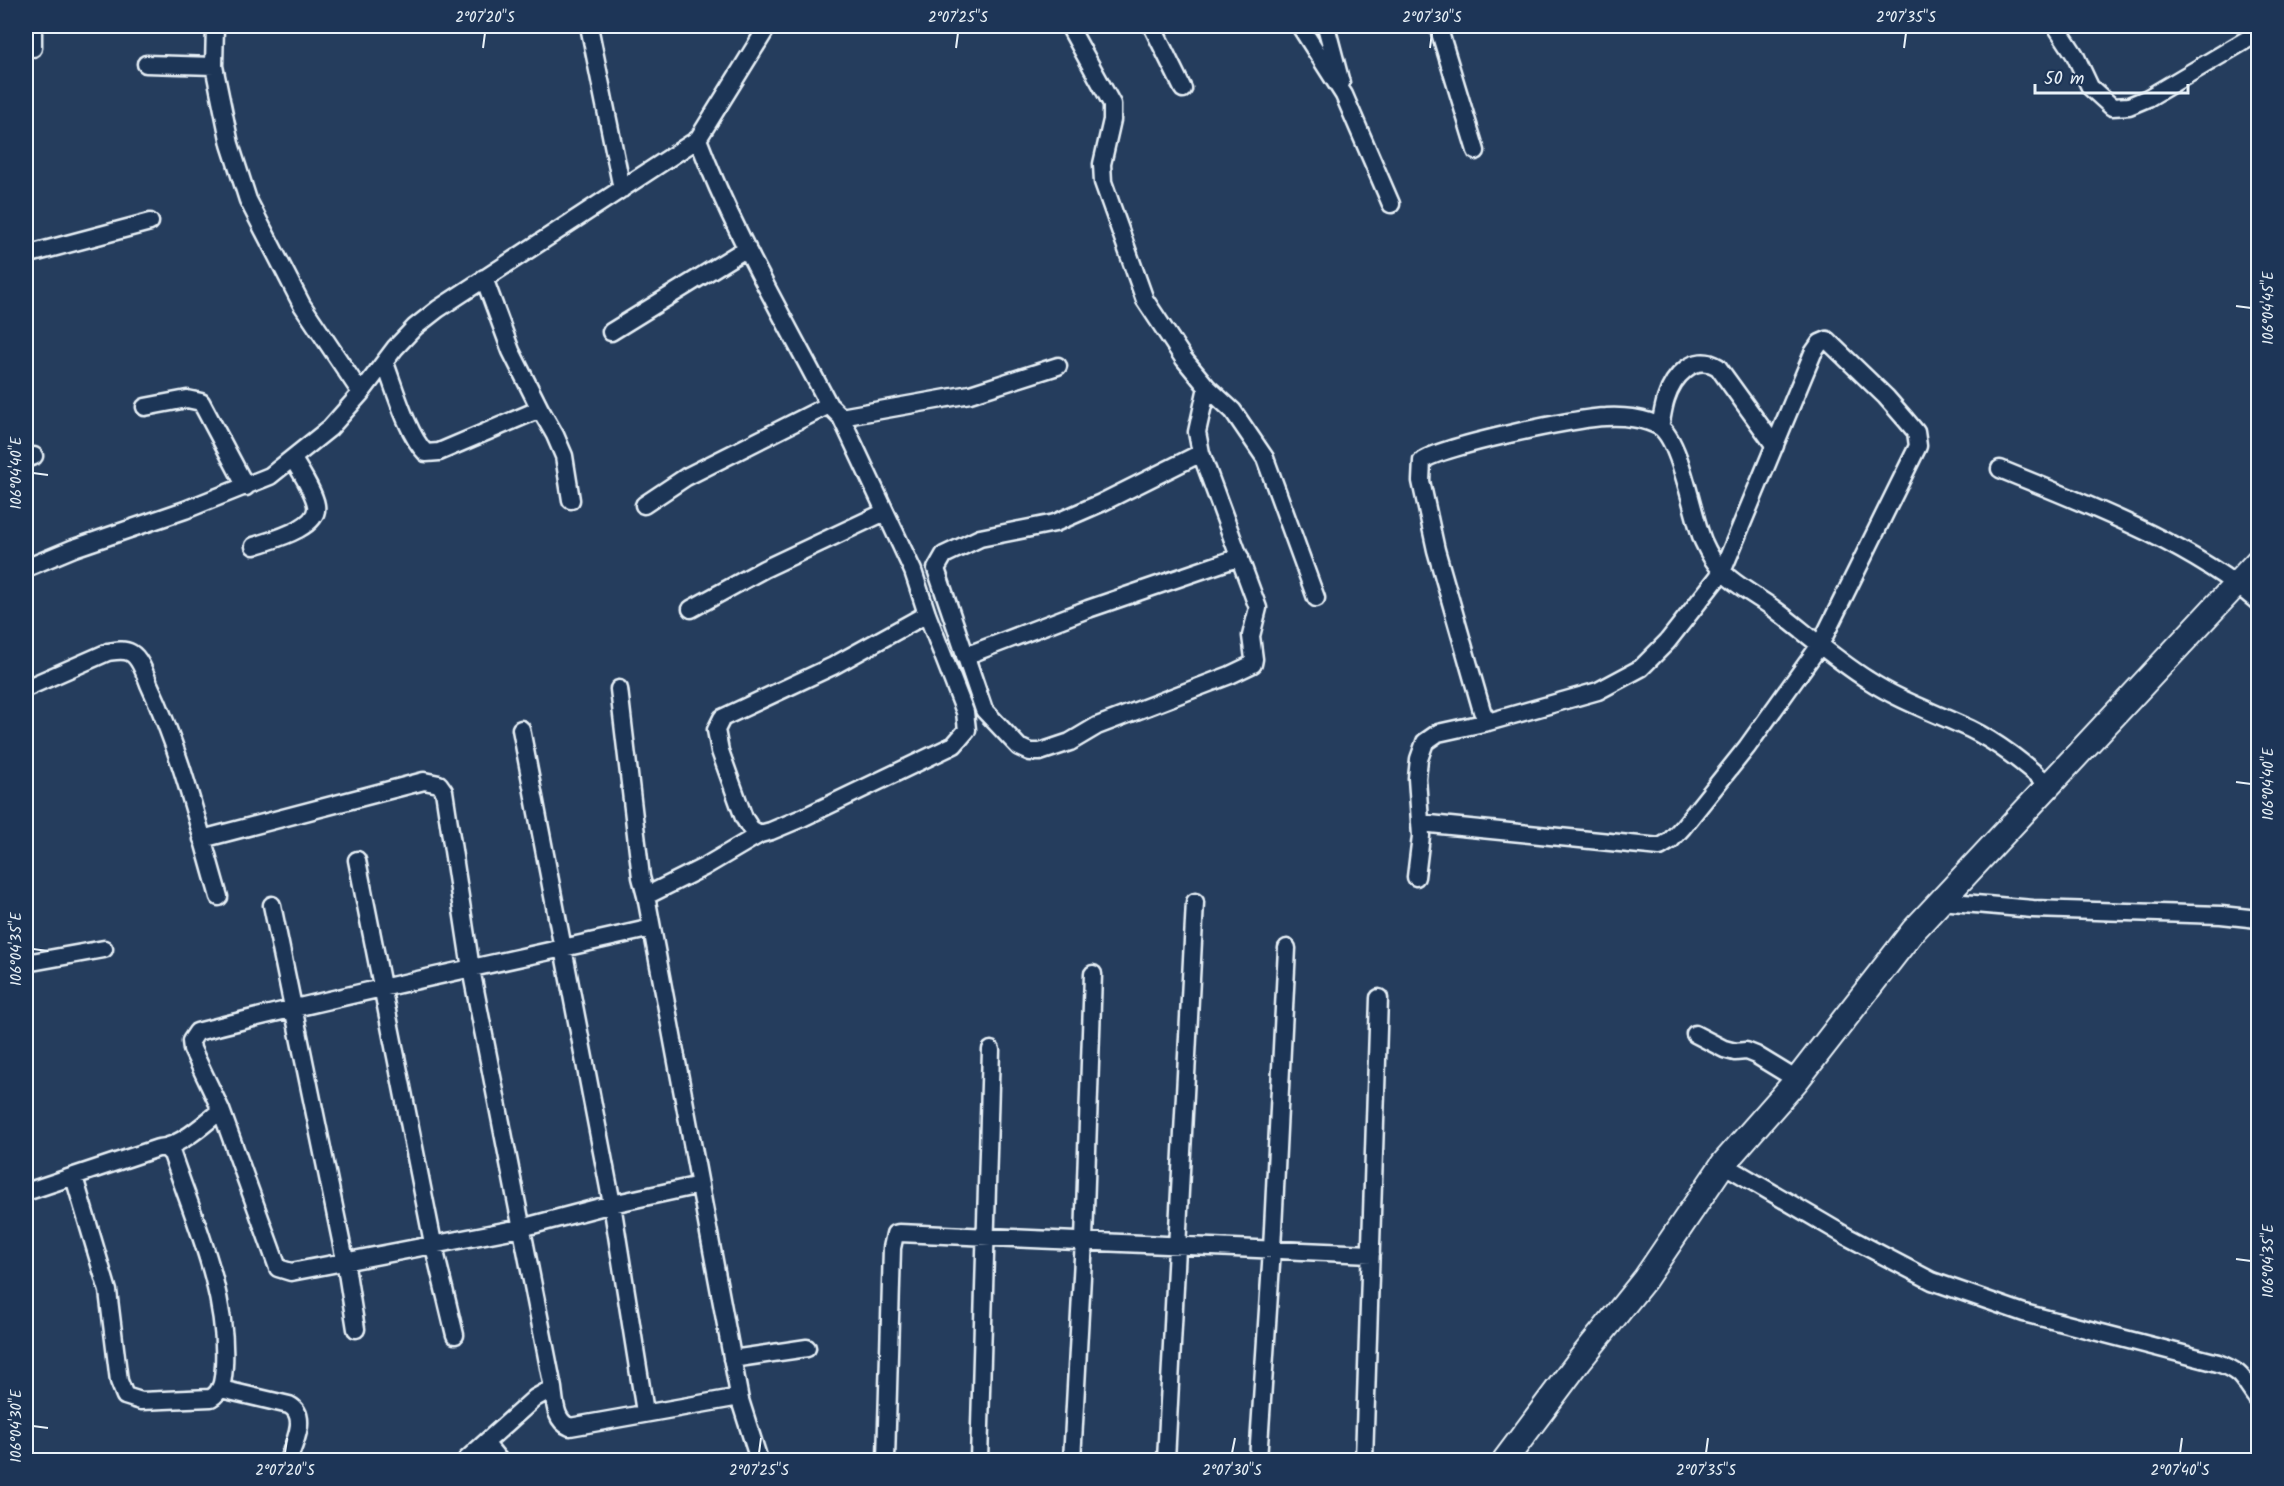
<svg xmlns="http://www.w3.org/2000/svg" width="2284" height="1486" font-family="Kalam,sans-serif">
  <style>
    .lines { fill: none; stroke-linecap: round; stroke-linejoin: round }
    .street-casing { stroke: #e8f1f8; stroke-width: 21 }
    .secondary-casing { stroke: #e8f1f8; stroke-width: 28 }
    .street { stroke: #1d3557; stroke-width: 16 }
    .secondary { stroke: #1d3557; stroke-width: 24 }
    .ticks { fill: none; stroke: #e8f1f8; stroke-width: 2 }
    .neatline { fill: none; stroke: #e8f1f8; stroke-width: 2 }
    .ticks-label { font-size: 15px; text-anchor: middle; fill: #e8f1f8 }
  </style>
  <rect width="100%" height="100%" fill="#253d5d"/>
  <filter id="ink" filterUnits="userSpaceOnUse"><feTurbulence type="fractalNoise" baseFrequency=".0167" numOctaves="2"/><feDisplacementMap in="SourceGraphic" scale="12" xChannelSelector="R" yChannelSelector="G"/><feConvolveMatrix kernelMatrix="1 2 1 2 8 2 1 2 1" color-interpolation-filters="sRGB"/></filter>
  <g filter="url(#ink)">
    <g class="lines">
      <defs>
        <path id="street" d="M 33,26 L 33,48
          M 215,26 L 214,66 L 230,144 L 248,200 L 302,305 L 361,393
          M 589,26 L 622,189
          M 1069,26 L 1112,104 L 1112,120 L 1102,164 L 1103,182 L 1145,300 L 1184,359 L 1207,387 L 1233,411 L 1265,458 L 1316,598
          M 1152,26 L 1183,89
          M 1300,26 L 1344,95 L 1391,204
          M 1326,26 L 1341,83
          M 1438,26 L 1476,151
          M 2056,26 L 2075,55 L 2090,87 L 2112,107 L 2129,106 L 2148,98 L 2258,33
          M 146,64 L 214,66
          M 698,139 C 733,232 784,318 829,405 L 841,417 L 913,571 L 927,614 L 965,712 L 967,730 L 954,745 L 802,818 L 771,831 L 760,834 L 751,829 L 744,818 L 720,751 L 716,730 L 722,718 L 833,666 L 927,614
          M 26,255 L 150,222
          M 611,332 L 747,248
          M 385,363 C 394,387 408,436 426,453 L 439,452 L 540,409 L 511,351 L 484,278
          M 145,407 L 187,399 L 201,402 L 246,487
          M 540,409 L 555,435 L 564,456 L 571,500
          M 841,417 L 970,394 L 1058,366
          M 1660,427 C 1662,418 1663,408 1666,399 C 1673,377 1694,352 1718,367 L 1775,446
          M 1201,453 L 1101,503 L 1055,523 L 980,538 L 944,555 L 936,569 L 984,710 L 1019,747 L 1030,752 L 1040,752 L 1070,742 L 1097,726 L 1230,675 L 1253,664 L 1254,659 L 1251,636 L 1258,608 L 1201,453 L 1197,432 L 1207,387
          M 26,459 L 34,456
          M 2000,469 C 2085,504 2188,542 2258,602
          M 644,505 L 686,477 L 829,405
          M 254,546 C 271,540 320,528 316,505 C 314,492 300,471 293,459
          M 26,568 L 74,548 L 185,510 L 270,476 L 330,428 L 361,393 L 395,348 L 415,327 L 438,309 L 698,139 L 768,26
          M 691,609 L 764,569 L 885,512
          M 965,656 L 1088,609 L 1240,557
          M 26,688 L 108,652 C 115,651 124,649 131,653 C 140,658 145,674 149,684 C 181,752 198,825 219,897
          M 619,689 L 641,877 L 646,896 L 704,867 L 760,834
          M 1488,722 L 1482,711 L 1436,550 L 1421,481 L 1422,461 C 1438,447 1580,417 1606,417 C 1622,416 1646,418 1660,427 C 1681,442 1692,515 1703,541 C 1707,550 1715,564 1722,571 C 1734,585 1762,599 1777,611 C 1807,634 1836,660 1868,680 C 1900,701 1936,713 1970,729 C 1999,743 2024,764 2048,784
          M 521,729 L 612,1204 L 645,1412
          M 202,839 L 424,781 L 439,784 L 444,791 L 471,969 L 553,1388
          M 357,860 L 433,1243 L 455,1335
          M 1416,877 L 1421,836 L 1417,778 L 1419,759 L 1425,742 L 1438,733 L 1488,722 L 1598,691 L 1641,668 L 1667,642 L 1722,572 L 1813,353 L 1820,343 L 1827,340 L 1886,397 L 1906,420 L 1916,432 L 1918,446 L 1820,645 L 1747,747 L 1683,827 L 1670,841 L 1660,847 L 1420,823
          M 646,896 L 740,1400
          M 1940,901 L 2033,909 L 2221,915 L 2258,919
          M 272,905 L 345,1260 L 356,1329
          M 26,963 L 104,949
          M 1695,1034 L 1724,1049 L 1735,1052 L 1746,1051 L 1756,1055 L 1797,1080
          M 221,1110 L 278,1268 L 291,1272 L 521,1228 L 612,1204 L 700,1185
          M 1723,1164 L 1846,1236 L 1932,1281 L 2024,1313 L 2218,1363 C 2245,1373 2242,1380 2258,1400
          M 74,1177 L 108,1291 L 119,1381 L 125,1396 L 141,1401 L 211,1398 C 223,1391 223,1379 224,1366 C 228,1293 195,1222 172,1154 L 166,1148
          M 26,1192 L 158,1148 C 178,1148 206,1123 221,1110 L 192,1049 L 191,1041 L 197,1032 C 348,993 500,963 652,928
          M 732,1359 L 807,1348
          M 221,1389 L 289,1405 C 309,1415 294,1444 288,1460
          M 485,1443 L 499,1460
          M 466,1460 L 535,1398 L 553,1388 C 555,1403 555,1421 570,1427 L 734,1398 L 740,1400 L 759,1460
          M 886,1460 L 892,1248 L 895,1234 L 899,1233 L 1371,1254
          M 979,1460 L 991,1050
          M 1072,1460 L 1084,1240 L 1093,974
          M 1166,1460 L 1195,902
          M 1258,1460 L 1272,1249 L 1287,948
          M 1364,1460 L 1379,998"/>
        <path id="secondary" d="M 1505,1460 L 1579,1361 L 1645,1279 L 1723,1164 L 1797,1080 L 1913,931 L 2258,561"/>
      </defs>
      <use href="#street" class="street-casing"/>
      <use href="#secondary" class="secondary-casing"/>
      <use href="#street" class="street"/>
      <use href="#secondary" class="secondary"/>
    </g>
  </g>
  <path class="ticks" d="M 483,48 L 485,33M 956,48 L 958,33M 1430,48 L 1432,33M 1904,48 L 1906,33M 2236,306 L 2251,308M 33,473 L 48,475M 2236,782 L 2251,784M 33,949 L 48,951M 2236,1259 L 2251,1261M 33,1426 L 48,1428M 285,1453 L 287,1438M 759,1453 L 761,1438M 1232,1453 L 1235,1438M 1706,1453 L 1708,1438M 2180,1453 L 2182,1438"/>
  <rect width="2284" height="1486" fill="none" stroke="#1d3557" stroke-width="66"/>
  <path d="M2035 84v9h153v-9" fill="none" stroke="#e8f1f8" stroke-width="3"/>
  <text x="2044" y="84" font-size="18" fill="#e8f1f8" stroke="#1d3557" stroke-width="4.5" paint-order="stroke">50 m</text>
  <rect x="33" y="33" width="2218" height="1420" class="neatline"/>
  <g class="ticks-label">
    <text x="485" y="22">2°07'20"S</text>
    <text x="958" y="22">2°07'25"S</text>
    <text x="1432" y="22">2°07'30"S</text>
    <text x="1906" y="22">2°07'35"S</text>
    <text transform="translate(2268 308) rotate(-90)" y="5">106°04'45"E</text>
    <text transform="translate(16 473) rotate(-90)" y="5">106°04'40"E</text>
    <text transform="translate(2268 784) rotate(-90)" y="5">106°04'40"E</text>
    <text transform="translate(16 949) rotate(-90)" y="5">106°04'35"E</text>
    <text transform="translate(2268 1261) rotate(-90)" y="5">106°04'35"E</text>
    <text transform="translate(16 1426) rotate(-90)" y="5">106°04'30"E</text>
    <text x="285" y="1475">2°07'20"S</text>
    <text x="759" y="1475">2°07'25"S</text>
    <text x="1232" y="1475">2°07'30"S</text>
    <text x="1706" y="1475">2°07'35"S</text>
    <text x="2180" y="1475">2°07'40"S</text>
  </g>
</svg>
